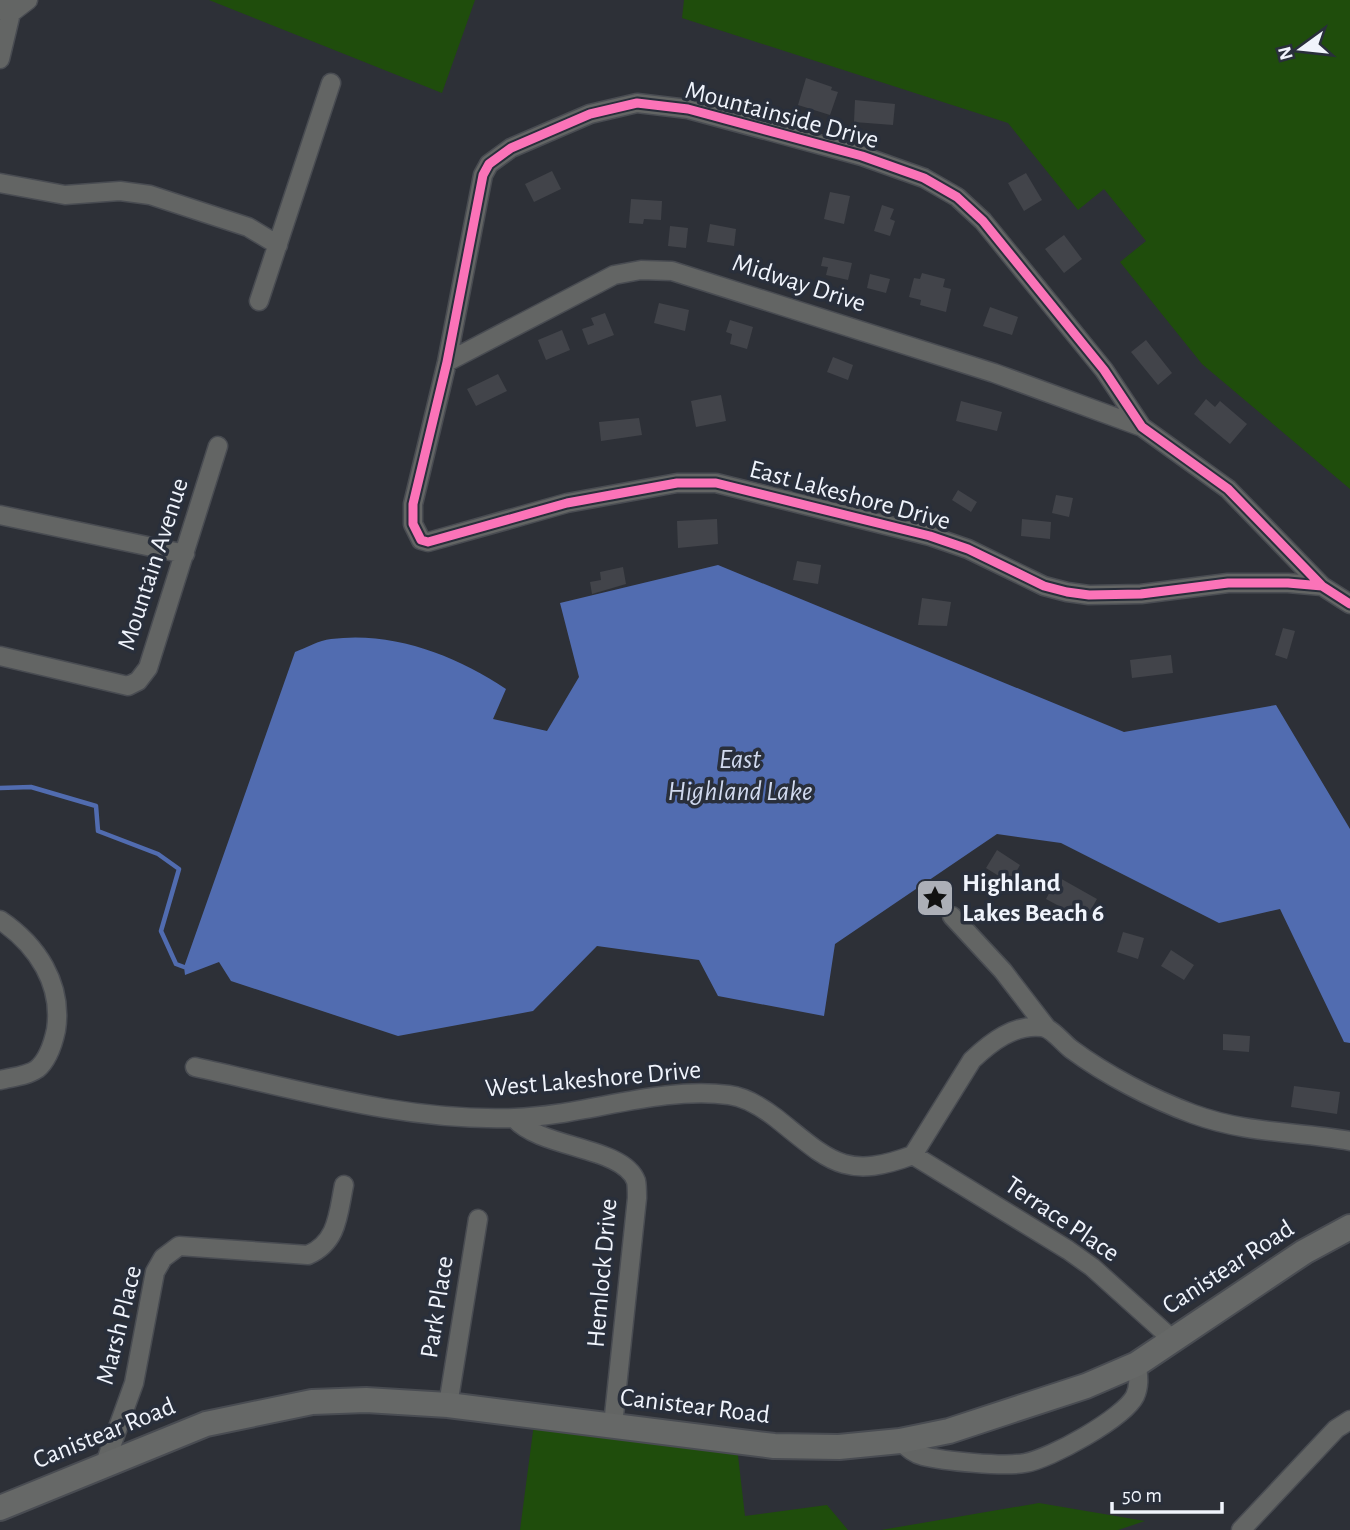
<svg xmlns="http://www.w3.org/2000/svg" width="1350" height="1530" font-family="'Alegreya Sans',sans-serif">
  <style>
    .green { fill: #1f4d0c }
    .water { fill: #516cb0 }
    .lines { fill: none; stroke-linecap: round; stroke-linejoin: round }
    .stream { stroke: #516cb0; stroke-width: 4.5 }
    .building { fill: #42444a }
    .street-casing { stroke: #494c52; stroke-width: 21 }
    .secondary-casing { stroke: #494c52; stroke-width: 28 }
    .street { stroke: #636564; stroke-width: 18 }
    .secondary { stroke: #666867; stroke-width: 24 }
    .cycleway-casing { stroke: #292f3b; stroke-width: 13 }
    .cycleway { stroke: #fb73b8; stroke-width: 9 }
    .labels { text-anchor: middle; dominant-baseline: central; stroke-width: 7; stroke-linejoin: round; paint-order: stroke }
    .street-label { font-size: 26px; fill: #f0f4fc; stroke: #292f3b }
    .poi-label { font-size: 26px; font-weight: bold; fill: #f0f4fc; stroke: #292f3b; text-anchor: start }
    .water-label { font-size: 28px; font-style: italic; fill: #d0d9ee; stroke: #292f3b }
  </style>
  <rect width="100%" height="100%" fill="#2d3037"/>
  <path class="green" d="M 209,0 L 475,0 L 442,93 Z
    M 684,0 L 1350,0 L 1350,489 L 1202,364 L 1120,262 L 1146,241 L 1104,189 L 1078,210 L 1008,123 L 682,18 Z
    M 535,1416 L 737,1447 L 745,1516 L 827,1505 L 848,1530 L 520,1530 Z
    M 1039,1503 L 1145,1521 L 1118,1530 L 881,1530 Z"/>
  <path class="water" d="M 718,565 L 1124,732 L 1276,705 L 1350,829 L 1350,1043 L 1344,1042 L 1280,909 L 1219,923 L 1061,843 L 997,834 L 835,944 L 824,1016 L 718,996 L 699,960 L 597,946 L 533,1011 L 398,1036 L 231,981 L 219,962 L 185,975 L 184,967 L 295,652 C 306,648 319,640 331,639 C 393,631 455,655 506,689 L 493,719 L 547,731 L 579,677 L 560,603 Z"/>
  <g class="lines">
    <path class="stream" d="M 0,788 L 31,787 L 96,806 L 98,831 L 158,854 L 179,869 L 161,931 L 176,964 L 184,967"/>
  </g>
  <path class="building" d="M 806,78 L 832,87 L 831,90 L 838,92 L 830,115 L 798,105 Z
    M 855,100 L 895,104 L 893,125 L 854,122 Z
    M 552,171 L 561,189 L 534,202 L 525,184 Z
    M 1026,173 L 1042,200 L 1024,211 L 1008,183 Z
    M 830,192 L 850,196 L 844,224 L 824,219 Z
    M 631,199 L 662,201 L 661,220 L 644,219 L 643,224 L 629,223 Z
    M 882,205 L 894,209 L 890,219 L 895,221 L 890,236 L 874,231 Z
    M 710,224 L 736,229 L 734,246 L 707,242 Z
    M 670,226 L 688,228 L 686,248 L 668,246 Z
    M 1064,235 L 1082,259 L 1064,273 L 1045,249 Z
    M 823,257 L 852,263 L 848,280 L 826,275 L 828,267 L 821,266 Z
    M 922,273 L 945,279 L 943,287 L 951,289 L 946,312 L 920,305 L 921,300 L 909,297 L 914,278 L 920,279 Z
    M 870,274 L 890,279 L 886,293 L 867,288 Z
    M 659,303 L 689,310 L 685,331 L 654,323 Z
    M 990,307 L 1018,317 L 1012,335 L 983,326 Z
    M 605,313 L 614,335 L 588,345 L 582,329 L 594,325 L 591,318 Z
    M 730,320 L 753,327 L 747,349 L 730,344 L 732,334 L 726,332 Z
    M 562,330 L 570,350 L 546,360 L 538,340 Z
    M 1146,340 L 1172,373 L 1158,385 L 1131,352 Z
    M 833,357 L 853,365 L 848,380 L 827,372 Z
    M 498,374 L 507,391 L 476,406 L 467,389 Z
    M 721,395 L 726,421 L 696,427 L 691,401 Z
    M 1206,399 L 1215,407 L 1220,401 L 1247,424 L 1230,444 L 1194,414 Z
    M 961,401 L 1002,412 L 997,431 L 956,421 Z
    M 639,418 L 642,435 L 601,441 L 599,422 Z
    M 958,490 L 977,502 L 971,512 L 952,500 Z
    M 1056,495 L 1073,498 L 1069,517 L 1052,513 Z
    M 717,519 L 718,544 L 678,548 L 677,521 Z
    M 1022,519 L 1051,522 L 1050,539 L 1021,536 Z
    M 797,561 L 821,565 L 818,584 L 793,580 Z
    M 623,567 L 626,584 L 592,594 L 590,582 L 601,580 L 600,572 Z
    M 922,598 L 951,602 L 947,626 L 918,625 Z
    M 1283,628 L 1295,631 L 1287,659 L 1275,655 Z
    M 1171,655 L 1173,673 L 1132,678 L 1130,660 Z
    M 997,850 L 1020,865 L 1010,883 L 986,868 Z
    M 1058,877 L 1097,899 L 1085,920 L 1046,899 Z
    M 1123,932 L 1144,938 L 1138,959 L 1117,952 Z
    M 1171,950 L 1194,965 L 1184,980 L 1161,966 Z
    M 1223,1034 L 1250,1036 L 1249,1052 L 1223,1050 Z
    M 1294,1086 L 1340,1092 L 1337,1114 L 1291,1107 Z"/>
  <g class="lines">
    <defs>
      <path id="street" d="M 0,10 L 11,13 L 28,0
        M 0,59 L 11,13 L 5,0
        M 0,183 L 65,195 L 120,191 L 150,195 L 248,227 L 278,245
        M 259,301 L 331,83
        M 447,362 L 614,275 L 641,270 L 672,271 L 994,373 L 1142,427
        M 0,515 L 185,554
        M 1322,586 L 1228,489 L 1142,427 L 1104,370 L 983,221 L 957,197 L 924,178 L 862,156 L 688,109 L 637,103 L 590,114 L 511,148 L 489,164 L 483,175 L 447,362 L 413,504 L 413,524 L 421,540 L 428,542 L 567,503 L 677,483 L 716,483 L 930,536 L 968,549 L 1044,586 L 1067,592 L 1089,595 L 1141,594 L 1228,583 L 1288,583 L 1322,586 L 1350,604
        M 0,656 L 128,686 L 138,681 L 148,668 L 218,446
        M 952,916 L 1003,971 L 1046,1027
        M 0,920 C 37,945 63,984 56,1030 C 53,1044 48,1060 37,1069 C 27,1076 12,1077 0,1080
        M 195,1067 C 300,1090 406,1122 514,1118 C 585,1116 657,1086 729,1095 C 746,1097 763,1108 776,1118 C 829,1160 844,1181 913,1155 L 972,1060 C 991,1042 1014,1024 1042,1027 C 1052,1028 1063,1043 1071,1049 C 1106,1075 1152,1099 1193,1114 C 1248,1134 1295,1131 1350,1141
        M 514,1118 C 540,1149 623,1146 636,1181 C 637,1185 637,1193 637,1198 L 613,1425
        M 913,1155 L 1068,1250 L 1092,1267 L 1172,1339
        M 448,1405 L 478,1219
        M 900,1441 C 907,1447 914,1454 923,1456 C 944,1461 1003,1467 1025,1463 C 1050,1459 1124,1418 1135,1396 C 1140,1385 1138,1375 1137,1364
        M 104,1466 L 134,1383 L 155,1272 L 163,1258 L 179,1246 L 308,1255 C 338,1242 338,1214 344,1185
        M 1241,1530 L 1336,1429 L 1350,1420"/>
      <path id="secondary" d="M 0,1508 L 206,1424 L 312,1402 L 366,1400 L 448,1405 L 774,1446 L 839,1447 L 900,1441 L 949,1431 L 1086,1386 L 1137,1364 L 1304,1252 L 1350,1227"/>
    </defs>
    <use href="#street" class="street-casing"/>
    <use href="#secondary" class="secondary-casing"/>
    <use href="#street" class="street"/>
    <use href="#secondary" class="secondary"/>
    <defs>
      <path id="cycleway" d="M 1322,586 L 1228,489 L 1142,427 L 1104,370 L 983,221 L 957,197 L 924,178 L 862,156 L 688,109 L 637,103 L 590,114 L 511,148 L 489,164 L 483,175 L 447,362 L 413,504 L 413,524 L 421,540 L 428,542 L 567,503 L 677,483 L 716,483 L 930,536 L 968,549 L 1044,586 L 1067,592 L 1089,595 L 1141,594 L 1228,583 L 1288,583 L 1322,586 L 1350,604"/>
    </defs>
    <use href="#cycleway" class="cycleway-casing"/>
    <use href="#cycleway" class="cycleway"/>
  </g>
  <defs>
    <symbol id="sight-square" viewBox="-11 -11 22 22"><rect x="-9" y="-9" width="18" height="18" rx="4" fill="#acafb7" stroke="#292f3b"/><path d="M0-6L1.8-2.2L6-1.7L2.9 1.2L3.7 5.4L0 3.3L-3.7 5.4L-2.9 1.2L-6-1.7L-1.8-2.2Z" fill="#111"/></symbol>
  </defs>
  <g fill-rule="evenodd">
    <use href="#sight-square" x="913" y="876" width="44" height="44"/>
  </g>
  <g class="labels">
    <g class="street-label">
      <text transform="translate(782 115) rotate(15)">Mountainside Drive</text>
      <text transform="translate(799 283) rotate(18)">Midway Drive</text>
      <text transform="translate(850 495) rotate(15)">East Lakeshore Drive</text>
      <text transform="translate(153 564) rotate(-72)">Mountain Avenue</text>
      <text transform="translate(593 1079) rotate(-5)">West Lakeshore Drive</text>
      <text transform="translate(1062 1219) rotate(34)">Terrace Place</text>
      <text transform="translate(1228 1267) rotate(-33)">Canistear Road</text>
      <text transform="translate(602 1273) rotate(-85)">Hemlock Drive</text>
      <text transform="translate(437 1307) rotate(-81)">Park Place</text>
      <text transform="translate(119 1325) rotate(-76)">Marsh Place</text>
      <text transform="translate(695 1406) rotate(7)">Canistear Road</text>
      <text transform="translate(104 1433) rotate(-22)">Canistear Road</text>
    </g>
    <g class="poi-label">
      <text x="962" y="883">Highland<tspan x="962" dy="30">Lakes Beach 6</tspan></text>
    </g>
    <g class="water-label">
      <text x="740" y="760">East<tspan x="740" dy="32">Highland Lake</tspan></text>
    </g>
  </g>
  <g transform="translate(1301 49) rotate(255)" stroke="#292f3b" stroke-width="5" paint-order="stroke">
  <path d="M0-5L12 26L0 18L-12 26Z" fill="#f0f4fc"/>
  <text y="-10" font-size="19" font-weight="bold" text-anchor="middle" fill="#f0f4fc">N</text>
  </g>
  <path d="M1112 1502v10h110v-10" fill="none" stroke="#f0f4fc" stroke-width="3.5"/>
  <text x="1122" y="1502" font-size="21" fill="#f0f4fc" stroke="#292f3b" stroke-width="5" paint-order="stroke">50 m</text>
</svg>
